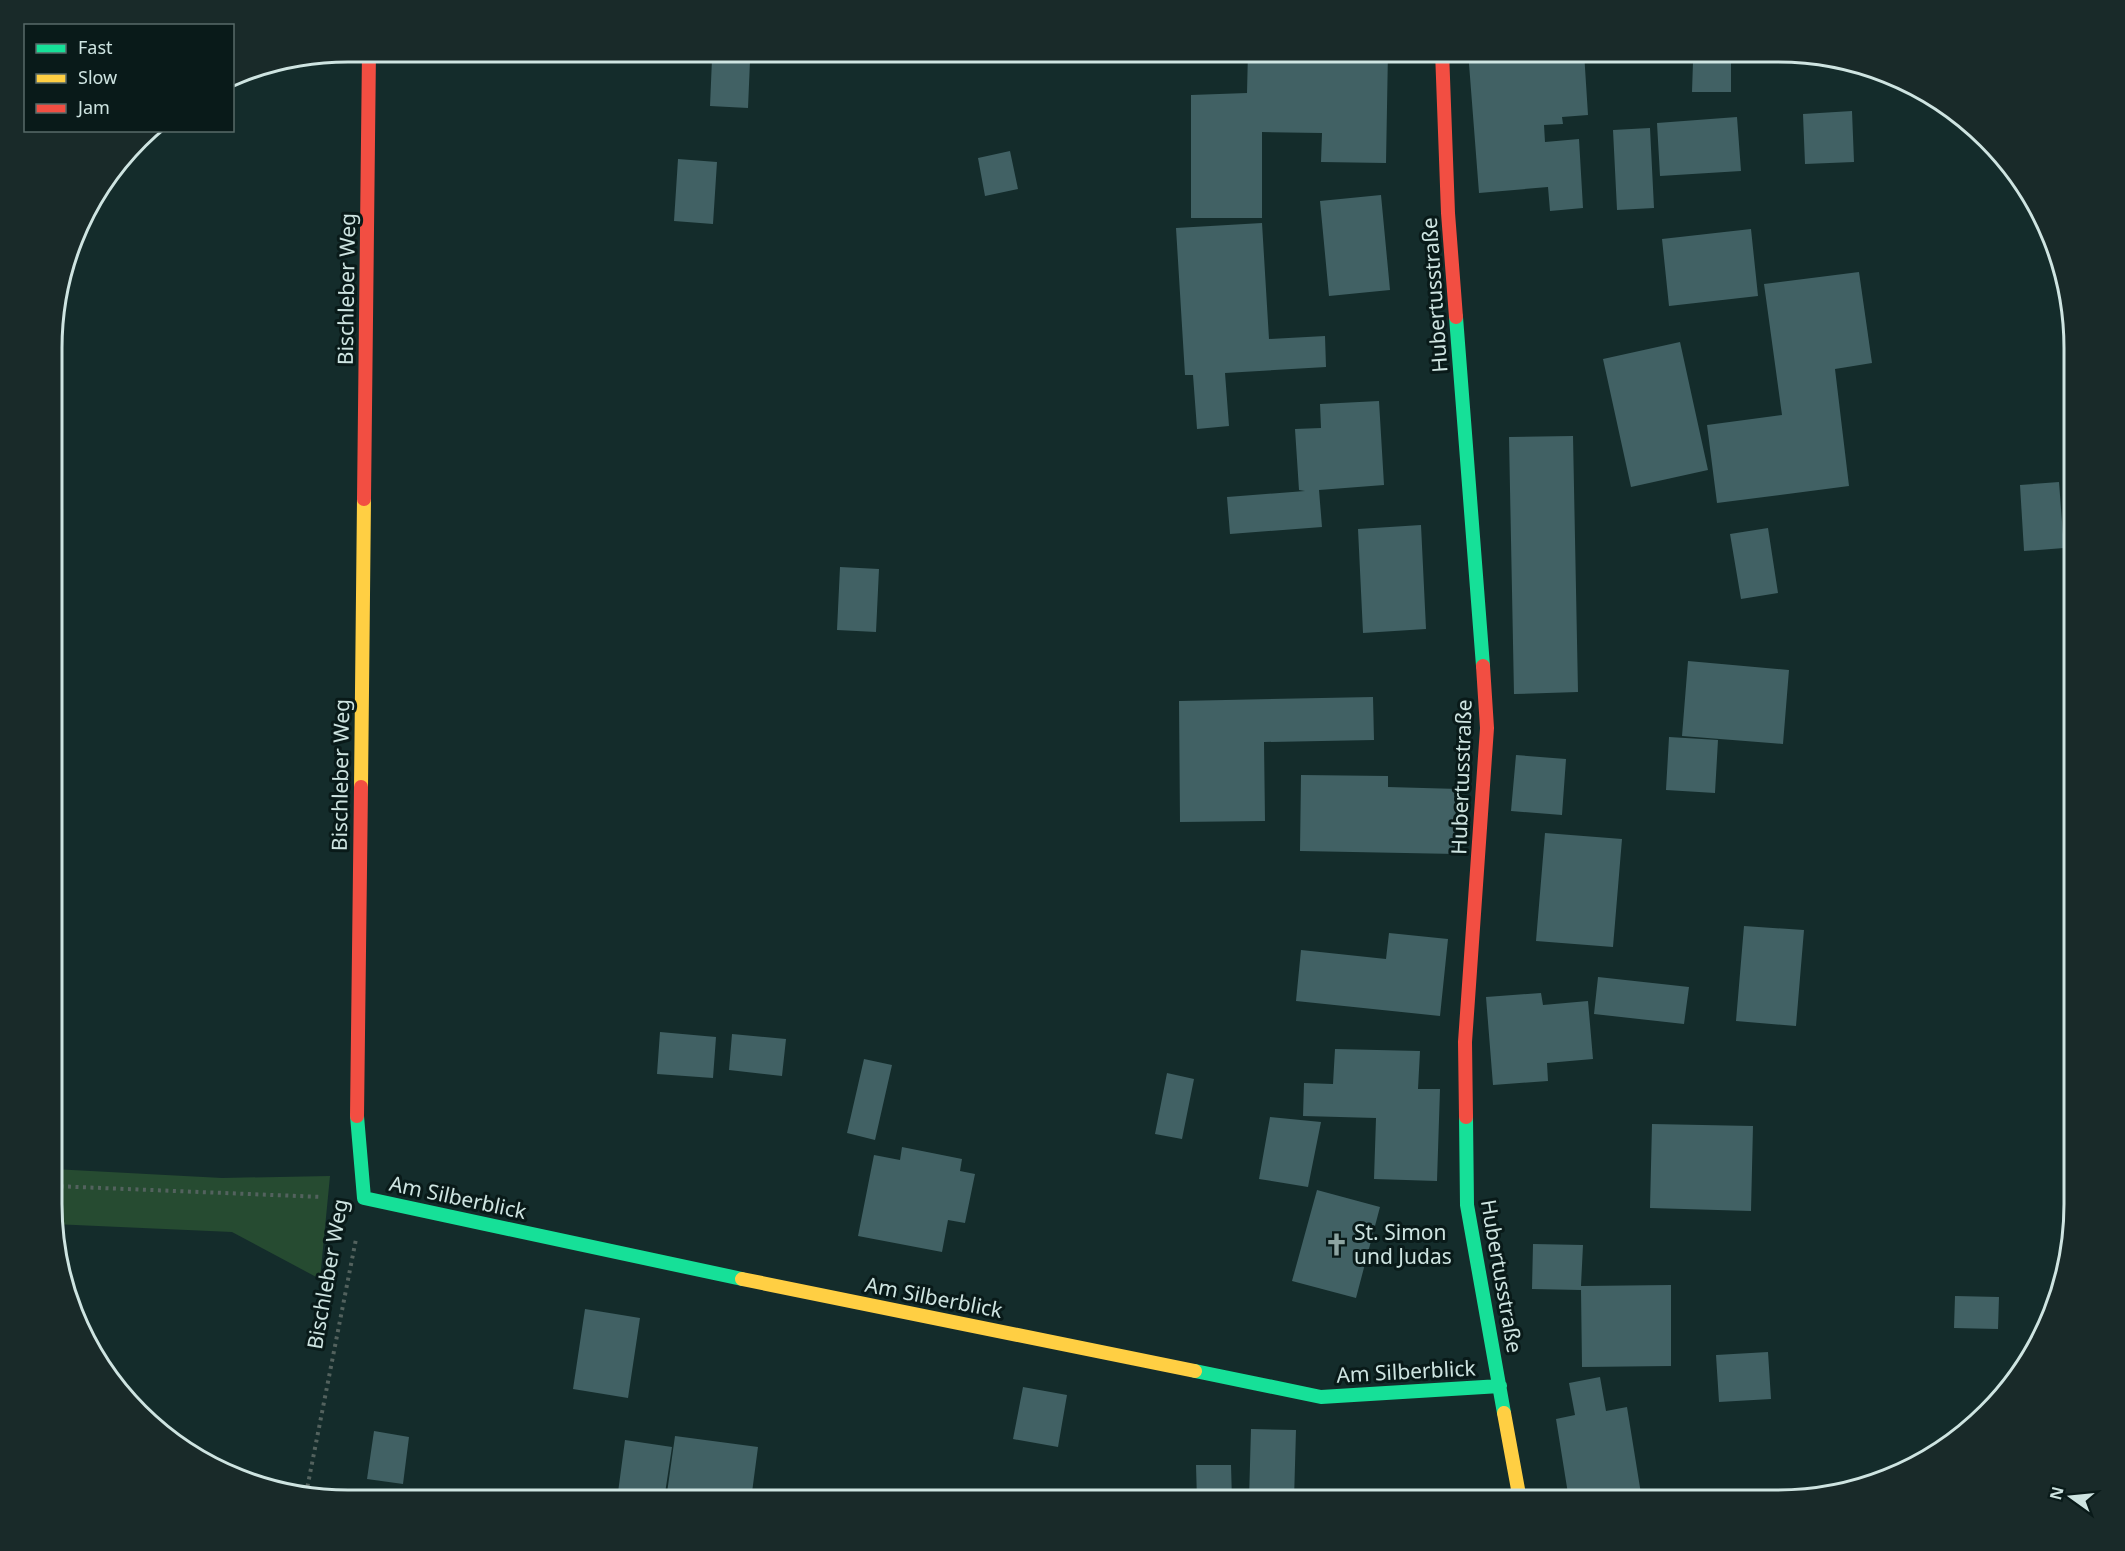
<svg xmlns="http://www.w3.org/2000/svg" width="2125" height="1551" font-family="'Noto Sans',sans-serif">
  <style>
    .green { fill: #264b31 }
    .building { fill: #416164 }
    .lines { fill: none; stroke-linecap: round; stroke-linejoin: round }
    .path { stroke: #53625e; stroke-width: 4; stroke-dasharray: 3 4.5; stroke-linecap: butt }
    .fast { stroke: #16e098; stroke-width: 14 }
    .slow { stroke: #ffcf43; stroke-width: 14 }
    .jam { stroke: #f24e42; stroke-width: 14 }
    .labels { text-anchor: middle; dominant-baseline: central; stroke-width: 6; stroke-linejoin: round; paint-order: stroke }
    .street-label { font-size: 21px; fill: #cee4e1; stroke: #091a19 }
    .poi-label { font-size: 21px; fill: #cee4e1; stroke: #091a19; text-anchor: start }
    .rim { fill: none; stroke: #cee4e1; stroke-width: 3 }
  </style>
  <rect width="100%" height="100%" fill="#142c2b"/>
  <path class="green" d="M 53,1169 L 222,1178 L 330,1176 L 320,1279 L 232,1232 L 53,1224 Z"/>
  <path class="building" d="M 1248,51 L 1388,51 L 1386,163 L 1321,162 L 1322,133 L 1262,132 L 1262,218 L 1191,218 L 1191,95 L 1247,93 Z
    M 1468,51 L 1584,52 L 1588,115 L 1562,117 L 1563,124 L 1544,125 L 1545,142 L 1579,139 L 1583,208 L 1550,211 L 1548,187 L 1479,193 Z
    M 712,59 L 750,61 L 748,108 L 710,106 Z
    M 1693,62 L 1731,62 L 1731,92 L 1692,92 Z
    M 1852,111 L 1854,162 L 1805,164 L 1803,114 Z
    M 1737,117 L 1741,171 L 1660,176 L 1657,123 Z
    M 1650,128 L 1654,208 L 1617,210 L 1613,130 Z
    M 1010,151 L 1018,189 L 985,196 L 978,158 Z
    M 678,159 L 717,162 L 713,224 L 674,221 Z
    M 1381,195 L 1390,290 L 1329,296 L 1320,201 Z
    M 1262,223 L 1269,339 L 1325,336 L 1326,367 L 1225,373 L 1229,426 L 1197,429 L 1193,375 L 1185,375 L 1176,228 Z
    M 1751,229 L 1758,296 L 1669,306 L 1662,239 Z
    M 1859,272 L 1872,363 L 1835,369 L 1849,486 L 1717,503 L 1707,425 L 1782,415 L 1764,284 Z
    M 1680,342 L 1708,470 L 1631,487 L 1603,359 Z
    M 1379,401 L 1384,485 L 1319,490 L 1322,527 L 1230,534 L 1227,497 L 1305,491 L 1299,490 L 1295,429 L 1321,428 L 1320,404 Z
    M 1573,436 L 1578,692 L 1514,694 L 1509,437 Z
    M 2059,482 L 2064,548 L 2024,551 L 2020,485 Z
    M 1421,525 L 1426,629 L 1363,633 L 1358,529 Z
    M 1768,528 L 1778,593 L 1741,599 L 1730,534 Z
    M 840,567 L 879,569 L 876,632 L 837,630 Z
    M 1688,661 L 1789,670 L 1783,744 L 1682,736 Z
    M 1373,697 L 1374,740 L 1264,742 L 1265,821 L 1180,822 L 1179,701 Z
    M 1669,737 L 1718,740 L 1715,793 L 1666,790 Z
    M 1516,755 L 1566,759 L 1562,815 L 1511,811 Z
    M 1301,775 L 1388,776 L 1388,787 L 1459,789 L 1457,854 L 1300,851 Z
    M 1545,833 L 1622,839 L 1613,947 L 1536,941 Z
    M 1744,926 L 1804,930 L 1796,1026 L 1736,1021 Z
    M 1389,933 L 1448,939 L 1440,1016 L 1296,1001 L 1301,950 L 1386,959 Z
    M 1598,977 L 1689,987 L 1684,1024 L 1594,1014 Z
    M 1541,993 L 1543,1005 L 1588,1001 L 1593,1059 L 1547,1063 L 1548,1081 L 1493,1085 L 1486,997 Z
    M 660,1032 L 716,1037 L 713,1078 L 657,1074 Z
    M 732,1034 L 786,1039 L 782,1076 L 729,1070 Z
    M 1335,1049 L 1420,1051 L 1418,1089 L 1440,1089 L 1437,1181 L 1374,1179 L 1376,1118 L 1303,1116 L 1304,1083 L 1333,1084 Z
    M 864,1059 L 892,1065 L 875,1140 L 847,1133 Z
    M 1167,1073 L 1194,1079 L 1182,1139 L 1155,1134 Z
    M 1270,1117 L 1321,1122 L 1308,1187 L 1259,1179 Z
    M 1652,1124 L 1753,1126 L 1751,1211 L 1650,1208 Z
    M 902,1147 L 962,1159 L 960,1171 L 975,1174 L 965,1223 L 948,1220 L 942,1252 L 858,1236 L 874,1155 L 900,1160 Z
    M 1317,1190 L 1380,1207 L 1356,1298 L 1292,1281 Z
    M 1533,1244 L 1583,1245 L 1581,1286 L 1671,1285 L 1671,1366 L 1582,1367 L 1581,1290 L 1532,1289 Z
    M 1955,1296 L 1999,1297 L 1998,1329 L 1954,1328 Z
    M 585,1309 L 640,1318 L 628,1398 L 573,1389 Z
    M 1768,1352 L 1771,1399 L 1719,1402 L 1716,1355 Z
    M 1600,1377 L 1606,1411 L 1627,1407 L 1642,1500 L 1569,1500 L 1556,1419 L 1575,1415 L 1569,1383 Z
    M 1023,1387 L 1067,1395 L 1058,1447 L 1013,1439 Z
    M 1251,1429 L 1296,1430 L 1294,1500 L 1249,1500 Z
    M 374,1431 L 409,1437 L 403,1484 L 367,1479 Z
    M 675,1436 L 758,1447 L 751,1500 L 666,1500 Z
    M 625,1440 L 672,1447 L 664,1500 L 617,1500 Z
    M 1196,1465 L 1231,1465 L 1232,1500 L 1197,1500 Z"/>
  <g class="lines">
    <path class="path" d="M 53,1186 L 322,1197
      M 306,1494 L 356,1239"/>
    <path class="fast" d="M 1456,317 L 1483,666
      M 357,1116 L 364,1198 L 742,1279
      M 1466,1117 L 1467,1205 L 1504,1413
      M 1195,1371 L 1321,1397 L 1500,1386"/>
    <path class="slow" d="M 361,787 L 364,499
      M 742,1279 L 1195,1371
      M 1504,1413 L 1520,1500"/>
    <path class="jam" d="M 1442,51 L 1448,213 L 1456,317
      M 364,499 L 369,51
      M 357,1116 L 361,787
      M 1466,1117 L 1465,1042 L 1487,728 L 1483,666"/>
  </g>
  <defs>
    <symbol id="church-bare" viewBox="-9 -9 18 18"><path d="M-1.2-6h2.4v3.5h3.3v2.4h-3.3V6h-2.4V-.1h-3.3v-2.4h3.3Z" fill="#8da4a1" stroke="#091a19" stroke-width="2.5" paint-order="stroke"/></symbol>
  </defs>
  <g fill-rule="evenodd">
    <use href="#church-bare" x="1320" y="1228" width="33" height="33"/>
  </g>
  <g class="labels">
    <g class="street-label">
      <text transform="translate(346 289) rotate(-89)">Bischleber Weg</text>
      <text transform="translate(1434 295) rotate(-94)">Hubertusstraße</text>
      <text transform="translate(340 775) rotate(-89)">Bischleber Weg</text>
      <text transform="translate(1461 777) rotate(-88)">Hubertusstraße</text>
      <text transform="translate(458 1197) rotate(12)">Am Silberblick</text>
      <text transform="translate(327 1274) rotate(-80)">Bischleber Weg</text>
      <text transform="translate(1502 1276) rotate(80)">Hubertusstraße</text>
      <text transform="translate(934 1297) rotate(11)">Am Silberblick</text>
      <text transform="translate(1406 1371) rotate(-3)">Am Silberblick</text>
    </g>
    <g class="poi-label">
      <text x="1354" y="1232">St. Simon<tspan x="1354" dy="24">und Judas</tspan></text>
    </g>
  </g>
  <path d="M0 0H2125V1551H0ZM348 62H1778A286 286 0 0 1 2064 348V1204A286 286 0 0 1 1778 1490H348A286 286 0 0 1 62 1204V348A286 286 0 0 1 348 62Z" fill="#192a29" fill-rule="evenodd"/>
  <path class="rim" d="M348 62H1778A286 286 0 0 1 2064 348V1204A286 286 0 0 1 1778 1490H348A286 286 0 0 1 62 1204V348A286 286 0 0 1 348 62Z"/>
  <rect x="24" y="24" width="210" height="108" fill="#091a19" stroke="#586b69" stroke-width="1.5"/>
  <rect x="36" y="44" width="30" height="9" fill="#16e098" stroke="#586b69" stroke-width="1.5"/>
  <text x="78" y="54" font-size="18" fill="#cee4e1">Fast</text>
  <rect x="36" y="74" width="30" height="9" fill="#ffcf43" stroke="#586b69" stroke-width="1.5"/>
  <text x="78" y="84" font-size="18" fill="#cee4e1">Slow</text>
  <rect x="36" y="104" width="30" height="9" fill="#f24e42" stroke="#586b69" stroke-width="1.5"/>
  <text x="78" y="114" font-size="18" fill="#cee4e1">Jam</text>
  <g transform="translate(2071 1497) rotate(285)" stroke="#091a19" stroke-width="4.5" paint-order="stroke">
  <path d="M0-4.5L10 22L0 15L-10 22Z" fill="#cee4e1"/>
  <text y="-9" font-size="16" font-weight="bold" text-anchor="middle" fill="#cee4e1">N</text>
  </g>
</svg>
